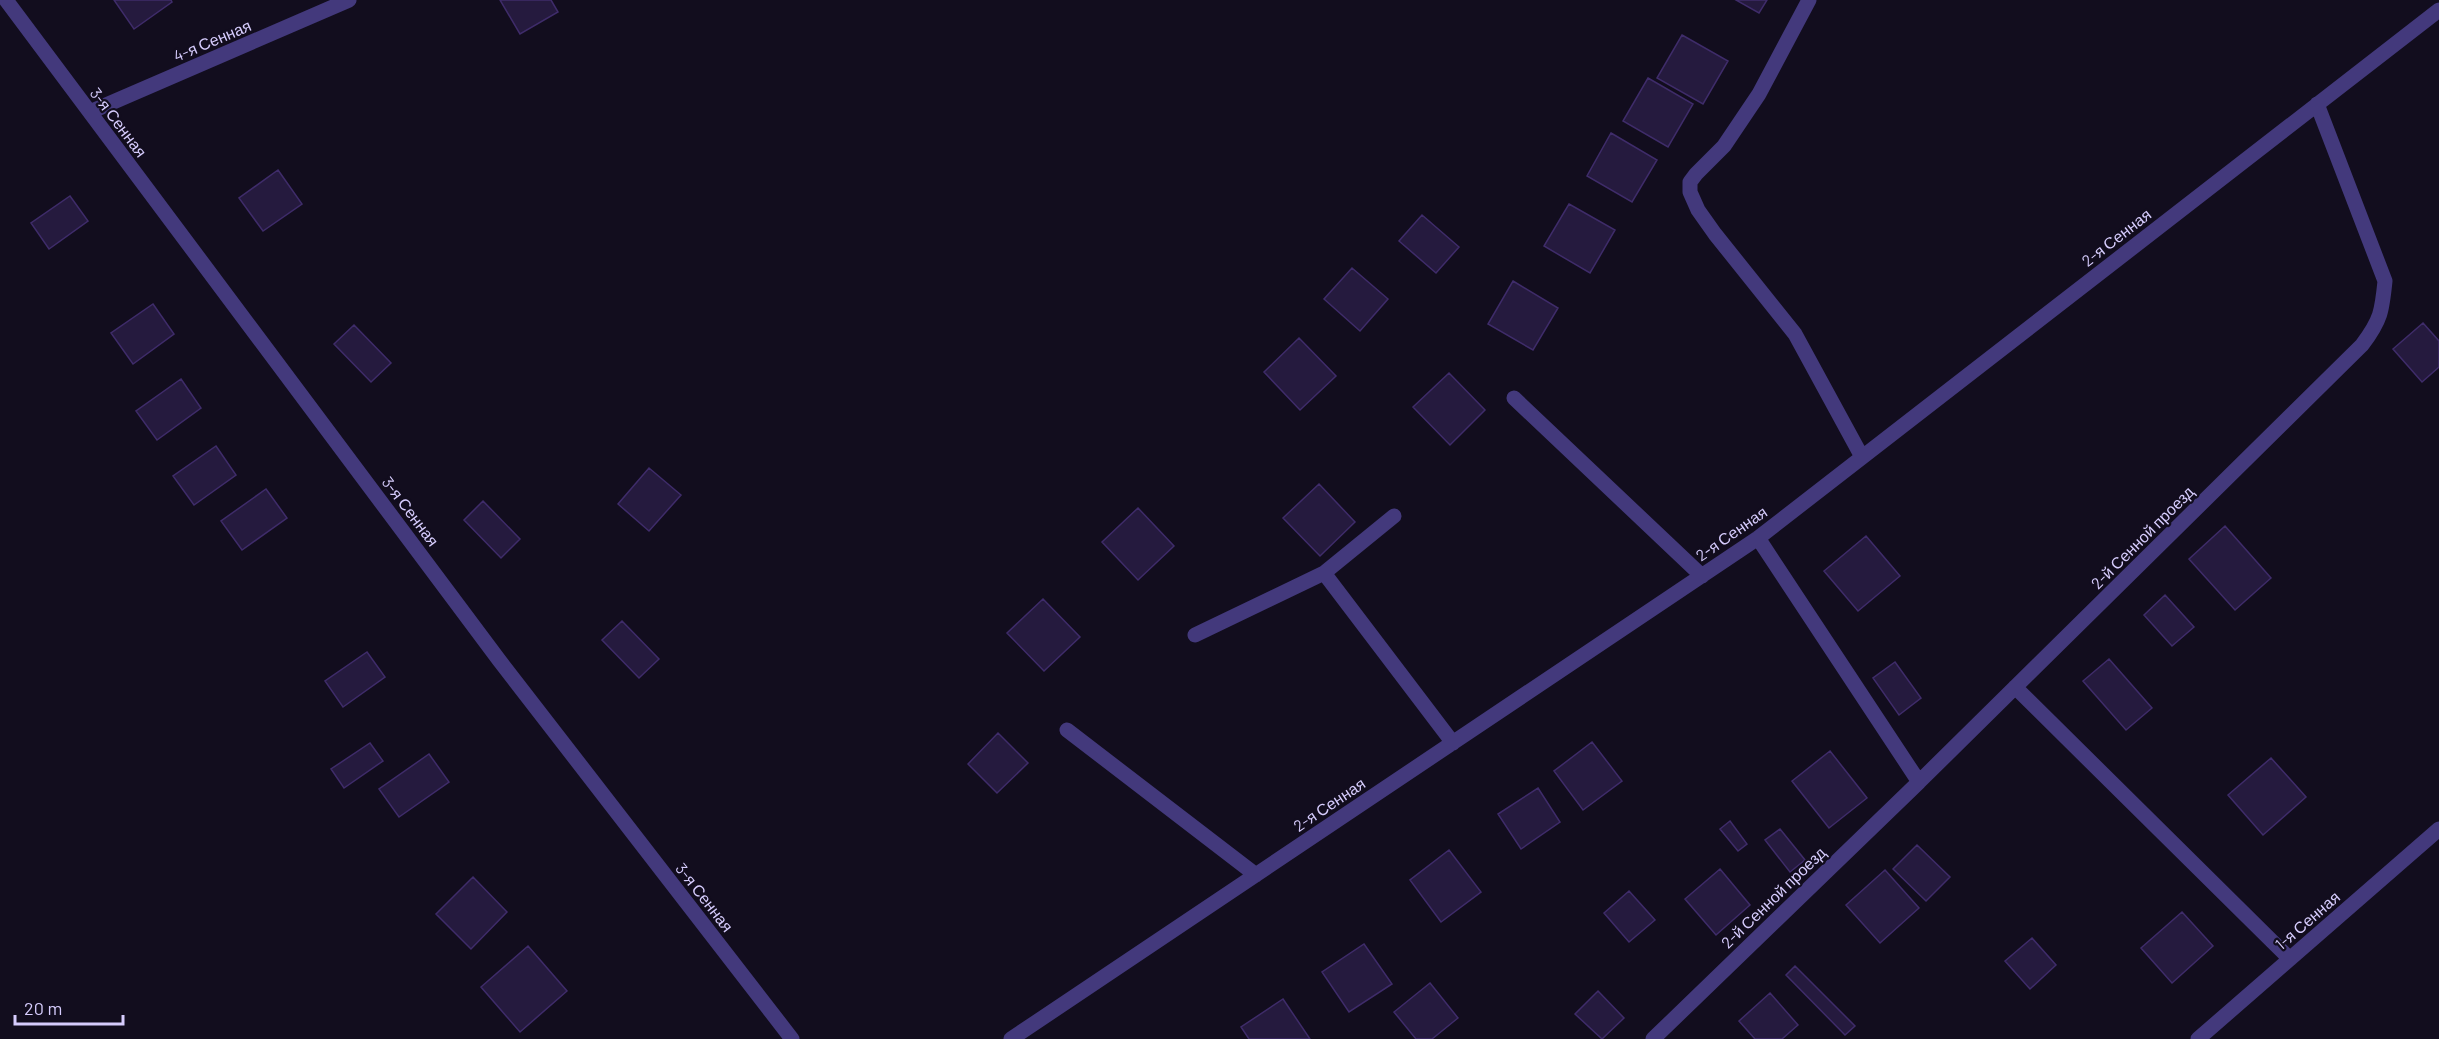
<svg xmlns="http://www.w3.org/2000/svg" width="2439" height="1039" font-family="Barlow,sans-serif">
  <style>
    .building { fill: #251a3e; stroke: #3f2c6a; stroke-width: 1.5 }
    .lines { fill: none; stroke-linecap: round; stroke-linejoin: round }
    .minor { stroke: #43397c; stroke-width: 15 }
    .labels { text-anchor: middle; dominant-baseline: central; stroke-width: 4.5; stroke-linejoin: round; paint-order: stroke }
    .street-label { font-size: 16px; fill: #d6ccfd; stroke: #120d1e }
  </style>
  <rect width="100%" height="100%" fill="#120d1e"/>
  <path class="building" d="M 114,0 L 171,0 L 172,2 L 134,29 Z
    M 500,0 L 551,0 L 558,12 L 520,34 Z
    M 1736,0 L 1767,0 L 1759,13 Z
    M 1682,35 L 1728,61 L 1703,104 L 1657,78 Z
    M 1648,78 L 1693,104 L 1668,147 L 1623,121 Z
    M 1611,133 L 1657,160 L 1632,202 L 1587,176 Z
    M 278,170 L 302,204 L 263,231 L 239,198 Z
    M 70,196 L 88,221 L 49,249 L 31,223 Z
    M 1569,204 L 1615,230 L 1590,273 L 1544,246 Z
    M 1422,215 L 1459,247 L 1436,273 L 1399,241 Z
    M 1352,268 L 1388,299 L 1360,331 L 1324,299 Z
    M 1513,281 L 1558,308 L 1533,350 L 1488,324 Z
    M 153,304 L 174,334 L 133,364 L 111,333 Z
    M 2423,323 L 2439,341 L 2439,367 L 2422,382 L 2393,349 Z
    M 354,325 L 391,363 L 371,382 L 334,344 Z
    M 1299,338 L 1336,376 L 1300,410 L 1264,372 Z
    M 1449,373 L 1485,410 L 1450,445 L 1413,407 Z
    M 181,379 L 201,408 L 157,440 L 136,411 Z
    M 216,446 L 236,475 L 194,505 L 173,476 Z
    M 649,468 L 681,495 L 649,531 L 618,504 Z
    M 1319,484 L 1355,522 L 1320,556 L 1283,518 Z
    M 266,489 L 287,518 L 242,550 L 221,521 Z
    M 483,501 L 520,539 L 501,558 L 464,520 Z
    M 1138,508 L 1174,546 L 1138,580 L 1102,542 Z
    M 2225,526 L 2271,578 L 2235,610 L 2189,559 Z
    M 1866,536 L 1900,576 L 1858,611 L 1824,571 Z
    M 2165,595 L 2194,627 L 2172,646 L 2144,615 Z
    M 1043,599 L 1080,637 L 1044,671 L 1007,633 Z
    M 622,621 L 659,659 L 639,678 L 602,640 Z
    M 367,652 L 385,677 L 343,707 L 325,681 Z
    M 2109,659 L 2152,708 L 2126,730 L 2083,681 Z
    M 1895,662 L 1921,698 L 1899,715 L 1873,678 Z
    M 998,733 L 1028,763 L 997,793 L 968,764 Z
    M 1592,742 L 1622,781 L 1583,810 L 1554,771 Z
    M 370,743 L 383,761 L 344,788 L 331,769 Z
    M 1830,751 L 1867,798 L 1829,828 L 1792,781 Z
    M 429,754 L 449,782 L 399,817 L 379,789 Z
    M 2271,758 L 2306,797 L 2263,835 L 2228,795 Z
    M 1538,788 L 1560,822 L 1521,849 L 1498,814 Z
    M 1730,821 L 1747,844 L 1738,851 L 1720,829 Z
    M 1780,829 L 1805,860 L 1790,872 L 1765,840 Z
    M 1917,845 L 1950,877 L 1926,901 L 1893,869 Z
    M 1449,850 L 1481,892 L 1441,922 L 1410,880 Z
    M 1720,869 L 1750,905 L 1716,935 L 1685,899 Z
    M 1885,870 L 1919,908 L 1880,943 L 1846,905 Z
    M 473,877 L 507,912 L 471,949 L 436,914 Z
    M 1629,891 L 1655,920 L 1629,942 L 1604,913 Z
    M 2182,912 L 2213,946 L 2172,983 L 2141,948 Z
    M 2032,938 L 2056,965 L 2030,989 L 2005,961 Z
    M 1364,944 L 1392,984 L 1349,1012 L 1322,972 Z
    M 528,946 L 567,991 L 520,1032 L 481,987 Z
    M 1795,966 L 1855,1026 L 1845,1035 L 1786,975 Z
    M 1430,983 L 1458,1018 L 1432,1039 L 1416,1039 L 1394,1012 Z
    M 1598,991 L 1624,1018 L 1602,1039 L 1575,1014 Z
    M 1770,993 L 1798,1025 L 1782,1039 L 1755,1039 L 1739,1021 Z
    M 1283,999 L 1310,1039 L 1249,1039 L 1241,1027 Z"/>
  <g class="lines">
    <path class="minor" d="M 6,0 L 499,660 L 792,1039
      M 1809,0 L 1759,94 L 1724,146 L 1696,174 L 1690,182 L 1690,192 L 1698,210 L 1715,234 L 1795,334 L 1862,457
      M 90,112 L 349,0
      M 1514,398 L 1702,576
      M 1324,573 L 1394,516
      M 1195,635 L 1324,573 L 1453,743
      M 2015,687 L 2290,959
      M 1067,730 L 1256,875
      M 1919,782 L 2362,345 C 2381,320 2382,311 2385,281 L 2317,104
      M 1011,1039 L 1758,538 L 2439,10
      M 1653,1039 L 1919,782 L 1758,538
      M 2198,1039 L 2439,829"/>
  </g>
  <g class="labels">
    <g class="street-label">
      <text transform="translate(212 40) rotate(-23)">4-я Сенная</text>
      <text transform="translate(119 122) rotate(53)">3-я Сенная</text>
      <text transform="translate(2116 237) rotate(-38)">2-я Сенная</text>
      <text transform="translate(411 511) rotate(53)">3-я Сенная</text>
      <text transform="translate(1731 533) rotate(-35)">2-я Сенная</text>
      <text transform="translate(2142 537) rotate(-45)">2-й Сенной проезд</text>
      <text transform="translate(1329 804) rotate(-34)">2-я Сенная</text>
      <text transform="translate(705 897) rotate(52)">3-я Сенная</text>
      <text transform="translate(1773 897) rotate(-44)">2-й Сенной проезд</text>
      <text transform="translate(2307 920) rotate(-41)">1-я Сенная</text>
    </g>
  </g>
  <path d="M15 1015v9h108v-9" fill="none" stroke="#d6ccfd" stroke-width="3"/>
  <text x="24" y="1015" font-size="18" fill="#d6ccfd" stroke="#120d1e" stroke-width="4.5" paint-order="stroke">20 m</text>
</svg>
